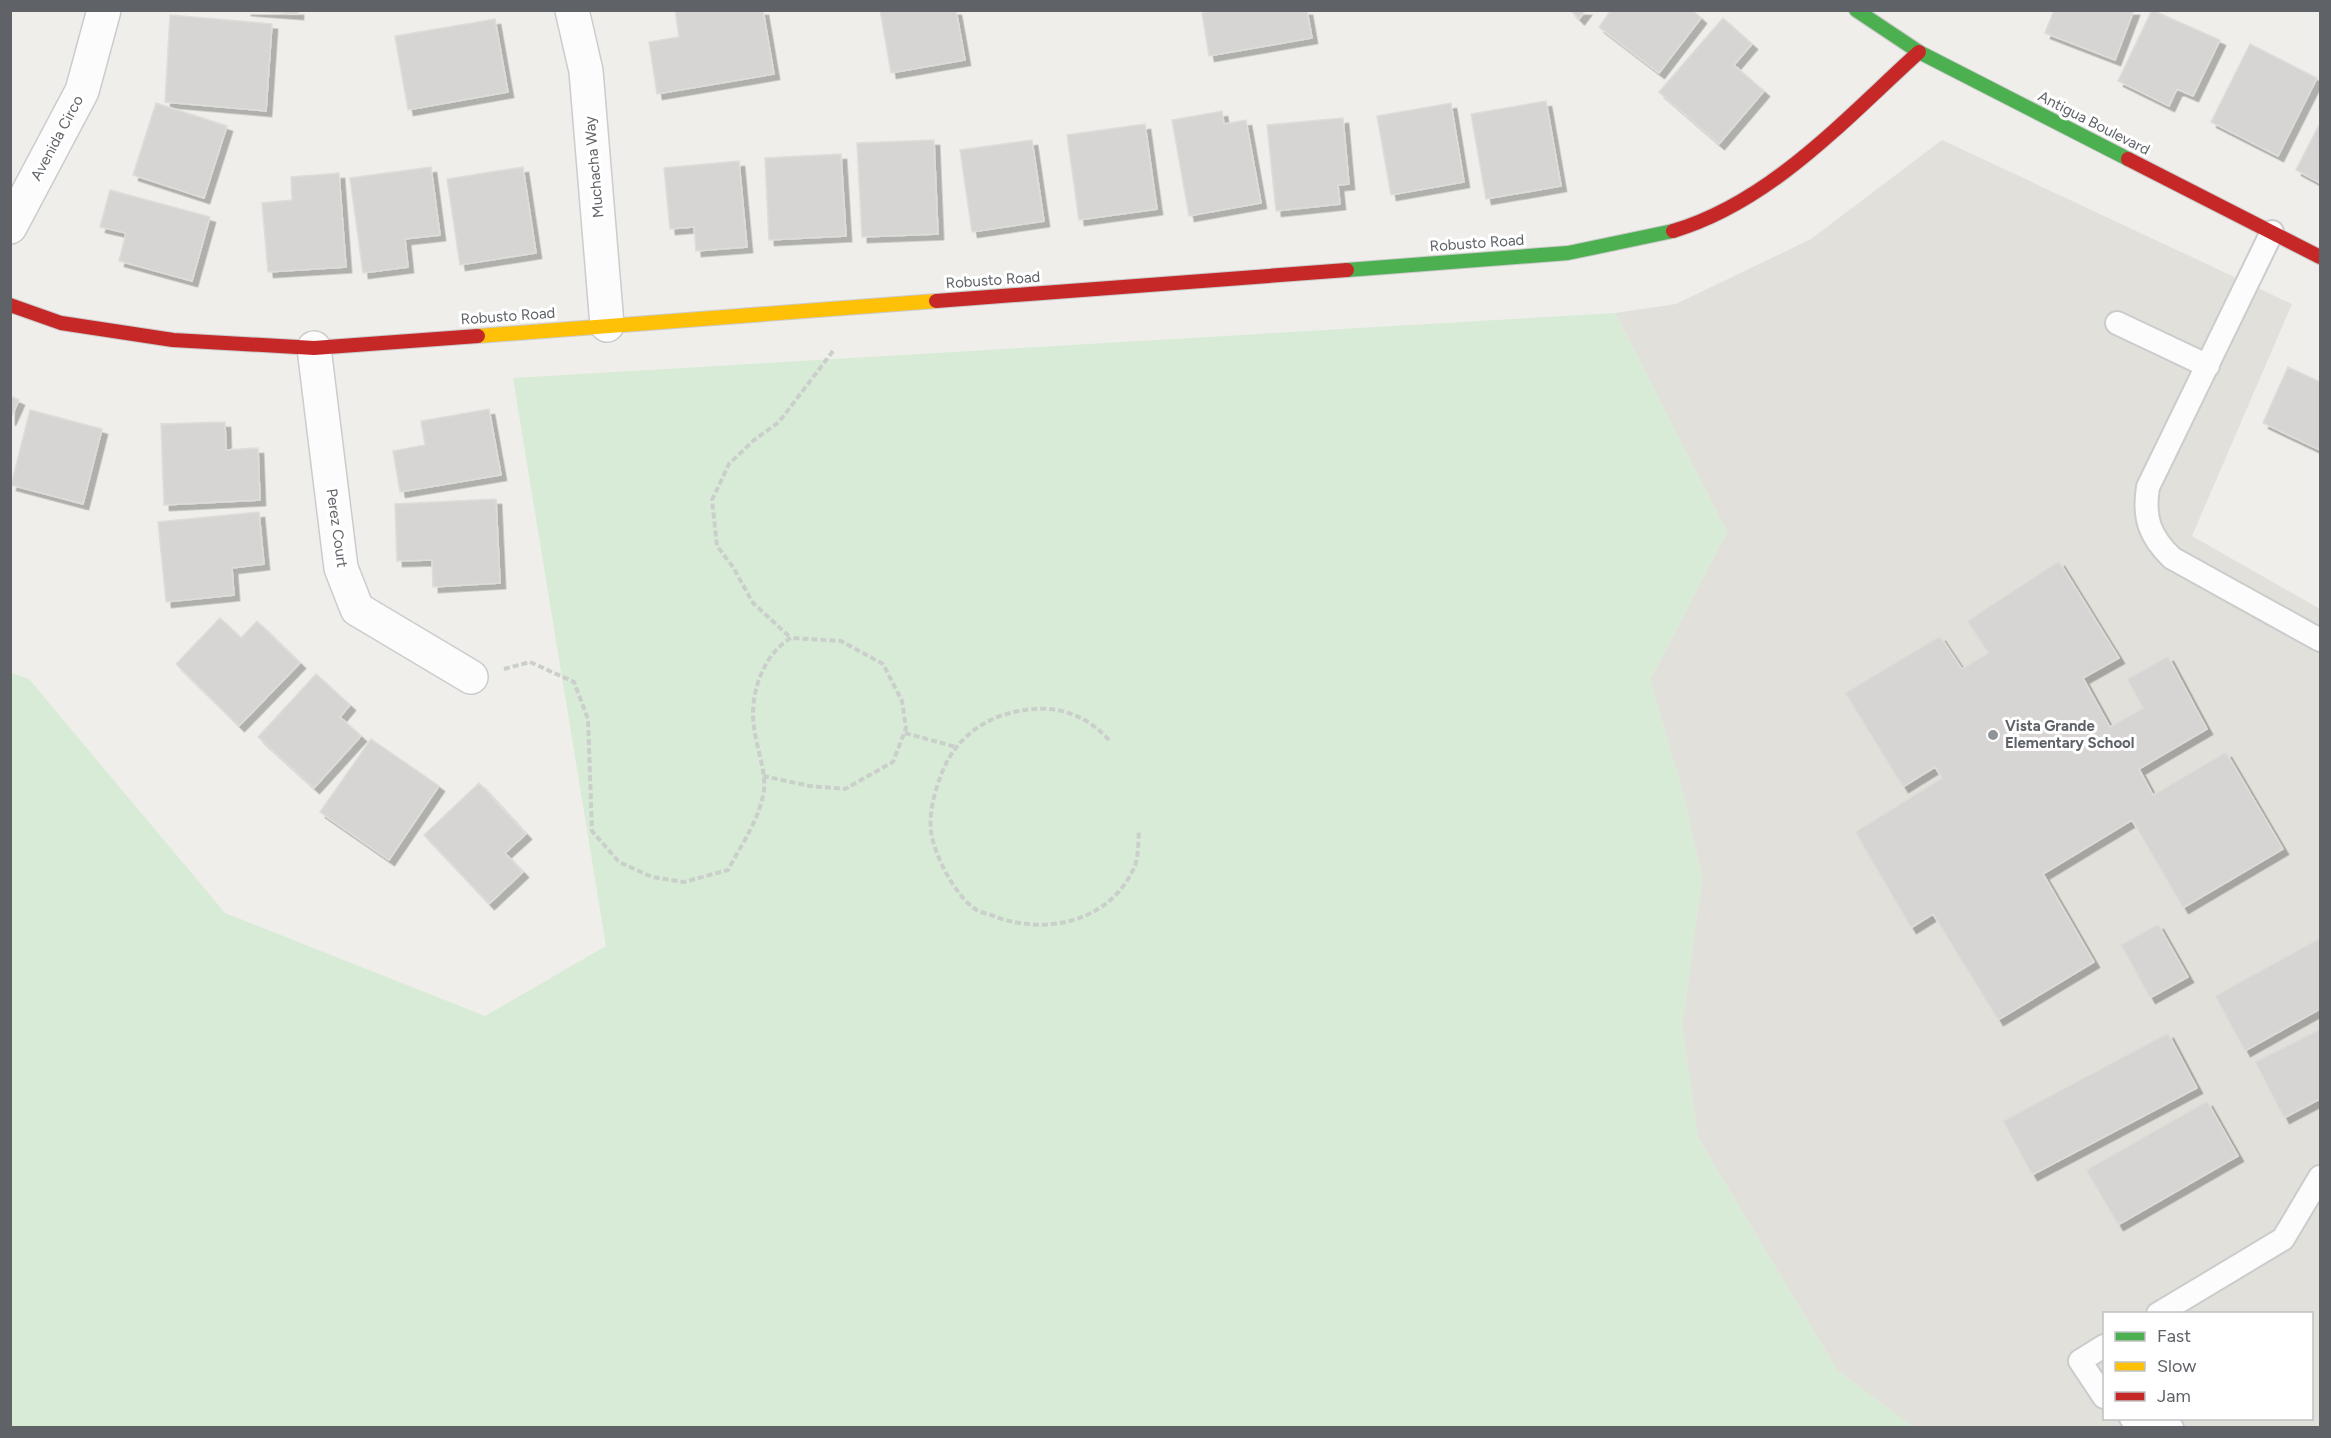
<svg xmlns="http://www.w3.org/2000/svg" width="2331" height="1438" font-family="Figtree,sans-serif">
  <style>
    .education { fill: #e2e0da; fill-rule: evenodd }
    .green { fill: #d8ebd6 }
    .building { fill: #d6d5d3; stroke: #deddd9; stroke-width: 1.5; filter: url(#shadow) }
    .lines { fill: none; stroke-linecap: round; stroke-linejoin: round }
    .lane-casing { stroke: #cbcccc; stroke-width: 26 }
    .street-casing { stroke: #cbcccc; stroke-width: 36 }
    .fast-casing { stroke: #cacacb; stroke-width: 16 }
    .slow-casing { stroke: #cacacb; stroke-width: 16 }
    .jam-casing { stroke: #cacacb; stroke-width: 16 }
    .path { stroke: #cacfcc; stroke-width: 4; stroke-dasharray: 6 3; stroke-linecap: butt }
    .lane { stroke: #fdfcfc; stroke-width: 22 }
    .street { stroke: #fdfcfc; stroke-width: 33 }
    .fast { stroke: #4caf50; stroke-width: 14 }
    .slow { stroke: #ffc107; stroke-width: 14 }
    .jam { stroke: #c62828; stroke-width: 14 }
    .poi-dot { fill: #919496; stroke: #fff; stroke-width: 2 }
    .labels { text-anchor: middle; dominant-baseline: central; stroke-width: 6; stroke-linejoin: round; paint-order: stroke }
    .street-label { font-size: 15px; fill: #5f6368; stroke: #fff }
    .poi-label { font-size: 15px; font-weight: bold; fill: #5f6368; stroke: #fff; text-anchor: start }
  </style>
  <defs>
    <filter id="shadow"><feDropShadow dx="5.5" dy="5.5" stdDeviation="0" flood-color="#0004"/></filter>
  </defs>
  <rect width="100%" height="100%" fill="#efeeea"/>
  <path class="education" d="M 1942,140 L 2292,304 L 2192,536 L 2320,609 L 2320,1427 L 1913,1427 L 1837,1370 L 1698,1138 L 1682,1026 L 1702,877 L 1682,790 L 1650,680 L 1727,532 L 1615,313 L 1676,304 L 1811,239 ZM 2104,1314 L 2312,1314 L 2312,1418 L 2104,1418 Z"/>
  <path class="green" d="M 1615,313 L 1727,532 L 1650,680 L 1682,790 L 1702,877 L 1682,1026 L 1698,1138 L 1837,1370 L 1913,1427 L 11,1427 L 11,673 L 29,679 L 225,913 L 485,1016 L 606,946 L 513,378 Z"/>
  <path class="building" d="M 245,10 L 298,10 L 298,14 Z
    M 675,10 L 763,10 L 774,74 L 657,94 L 649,42 L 679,37 Z
    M 880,10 L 956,10 L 965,60 L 891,73 Z
    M 1214,10 L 1307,10 L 1312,38 L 1209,56 L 1202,13 Z
    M 1570,10 L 1586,10 L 1579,19 Z
    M 1611,10 L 1692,10 L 1701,18 L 1659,73 L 1599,27 Z
    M 2054,10 L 2134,10 L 2115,60 L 2045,33 Z
    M 2152,10 L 2220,40 L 2193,96 L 2177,89 L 2169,106 L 2118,81 Z
    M 170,15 L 272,24 L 266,111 L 165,102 Z
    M 1723,18 L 1752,44 L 1734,65 L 1764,91 L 1719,144 L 1659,92 Z
    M 495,19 L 508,92 L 408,110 L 395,36 Z
    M 2250,44 L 2317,78 L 2278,156 L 2211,122 Z
    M 1546,101 L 1561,186 L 1486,199 L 1471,114 Z
    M 156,103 L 227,126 L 204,198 L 133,175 Z
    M 1451,103 L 1464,182 L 1391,195 L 1377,116 Z
    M 1222,111 L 1224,124 L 1246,120 L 1261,203 L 1189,216 L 1172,120 Z
    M 1343,118 L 1349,184 L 1338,185 L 1340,204 L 1276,211 L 1267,125 Z
    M 2320,123 L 2320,183 L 2296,170 Z
    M 1145,124 L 1157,209 L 1079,220 L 1067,135 Z
    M 934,140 L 938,234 L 862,237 L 857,143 Z
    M 1032,140 L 1044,221 L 972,232 L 960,150 Z
    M 841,154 L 846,236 L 769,240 L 765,158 Z
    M 739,161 L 747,247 L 696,251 L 694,227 L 670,229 L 664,168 Z
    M 431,167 L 440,235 L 405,239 L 408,267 L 363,273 L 350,178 Z
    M 523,167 L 536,253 L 460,265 L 447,179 Z
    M 339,173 L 346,267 L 268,272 L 262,203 L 292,200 L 291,177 Z
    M 110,190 L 210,217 L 192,281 L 119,261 L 126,233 L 100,227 Z
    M 2288,367 L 2320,382 L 2320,450 L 2263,423 Z
    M 10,396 L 19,400 L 10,420 Z
    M 489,409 L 501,475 L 400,492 L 393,451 L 425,445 L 421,421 Z
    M 30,410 L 102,429 L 83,504 L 11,485 Z
    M 225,422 L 226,450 L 258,448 L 260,500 L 164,505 L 161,424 Z
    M 496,499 L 500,583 L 433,587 L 432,560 L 397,561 L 395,504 Z
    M 259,512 L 264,564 L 232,568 L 234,595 L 166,602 L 158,522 Z
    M 2059,561 L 2119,658 L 2083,678 L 2110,727 L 2143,708 L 2127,679 L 2168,656 L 2207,729 L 2139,769 L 2153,795 L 2226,752 L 2283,849 L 2183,908 L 2132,820 L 2043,874 L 2094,962 L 1998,1020 L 1933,914 L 1911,928 L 1855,832 L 1942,778 L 1935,767 L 1903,787 L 1845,693 L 1940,636 L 1962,669 L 1988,653 L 1967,621 Z
    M 220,618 L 241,638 L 257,621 L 300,663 L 239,726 L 176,664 Z
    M 316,674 L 350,705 L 340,717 L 361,736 L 314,788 L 258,737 Z
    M 371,739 L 439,786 L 389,860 L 320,812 Z
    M 479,783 L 526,834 L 505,853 L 523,872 L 489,904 L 424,835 Z
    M 2158,924 L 2188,977 L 2150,998 L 2121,945 Z
    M 2320,938 L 2320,1009 L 2245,1051 L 2215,996 Z
    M 2320,1029 L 2320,1099 L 2284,1118 L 2255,1062 Z
    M 2168,1033 L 2197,1088 L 2032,1175 L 2003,1121 Z
    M 2207,1101 L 2238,1156 L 2118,1225 L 2086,1170 Z"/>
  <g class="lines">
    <defs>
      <path id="lane" d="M 2272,232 L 2148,487 C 2143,518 2150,537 2172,558 L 2320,640
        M 2117,323 L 2208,366
        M 2158,1314 L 2283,1239 L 2320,1177
        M 2104,1346 L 2080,1361 L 2104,1397
        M 2131,1418 L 2172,1428"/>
      <path id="street" d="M 572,10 L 586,71 L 607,325
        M 10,227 L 82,91 L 104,10
        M 314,348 L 341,568 L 357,609 L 471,677"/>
      <path id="fast" d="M 1856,10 L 1919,52 L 2128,159
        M 1347,270 L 1568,253 L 1673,231"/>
      <path id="slow" d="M 478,336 L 936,301"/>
      <path id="jam" d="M 2128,159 L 2320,257
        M 1673,231 C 1771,202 1845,119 1919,52
        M 936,301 L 1347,270
        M 10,305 L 61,323 L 173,340 L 314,348 L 478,336"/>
    </defs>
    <use href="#lane" class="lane-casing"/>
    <use href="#street" class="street-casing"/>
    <use href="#fast" class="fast-casing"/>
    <use href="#slow" class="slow-casing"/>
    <use href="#jam" class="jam-casing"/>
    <path class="path" d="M 504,669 L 530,662 L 574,682 L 588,719 L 592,831 L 619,862 L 652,877 L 684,882 L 728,870 C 741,845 760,819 764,790 C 766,771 756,746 754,727 C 749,695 763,654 791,638 L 753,603 L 733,567 L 717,546 L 712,500 L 729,464 L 754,440 L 779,422 L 833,351
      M 905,733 L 956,747
      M 1109,740 C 1082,710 1048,703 1010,713 C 976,722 951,745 940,778 C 934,794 929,813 931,831 C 934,855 955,895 975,909 C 981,913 990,914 996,917 C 1047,935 1108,922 1133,870 C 1139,860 1138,842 1139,830
      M 763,776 L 810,786 L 845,789 L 893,762 L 906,728 L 902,701 L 883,664 L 841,641 L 791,638"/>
    <use href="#lane" class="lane"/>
    <use href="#street" class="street"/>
    <use href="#fast" class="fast"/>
    <use href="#slow" class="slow"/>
    <use href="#jam" class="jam"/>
  </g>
  <circle class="poi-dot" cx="1993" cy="735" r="6"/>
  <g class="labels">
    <g class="street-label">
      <text transform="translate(2094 123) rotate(27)">Antigua Boulevard</text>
      <text transform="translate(57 138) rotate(-62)">Avenida Circo</text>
      <text transform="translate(594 167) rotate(-95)">Muchacha Way</text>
      <text transform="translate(1477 243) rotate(-4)">Robusto Road</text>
      <text transform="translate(993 280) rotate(-4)">Robusto Road</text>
      <text transform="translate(508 316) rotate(-4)">Robusto Road</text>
      <text transform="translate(337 528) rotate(82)">Perez Court</text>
    </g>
    <g class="poi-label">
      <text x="2005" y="726">Vista Grande<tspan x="2005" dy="17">Elementary School</tspan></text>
    </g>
  </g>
  <rect width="2331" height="1438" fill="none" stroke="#5f6368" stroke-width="24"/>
  <rect x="2103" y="1312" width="210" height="108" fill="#ffffff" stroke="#bfc1c3" stroke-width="1.5"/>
  <rect x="2115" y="1332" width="30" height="9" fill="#4caf50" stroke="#bfc1c3" stroke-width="1.5"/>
  <text x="2157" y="1342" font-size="18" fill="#5f6368">Fast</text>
  <rect x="2115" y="1362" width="30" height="9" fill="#ffc107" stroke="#bfc1c3" stroke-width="1.5"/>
  <text x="2157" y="1372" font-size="18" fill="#5f6368">Slow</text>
  <rect x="2115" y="1392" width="30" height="9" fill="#c62828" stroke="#bfc1c3" stroke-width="1.5"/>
  <text x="2157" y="1402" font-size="18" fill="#5f6368">Jam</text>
</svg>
